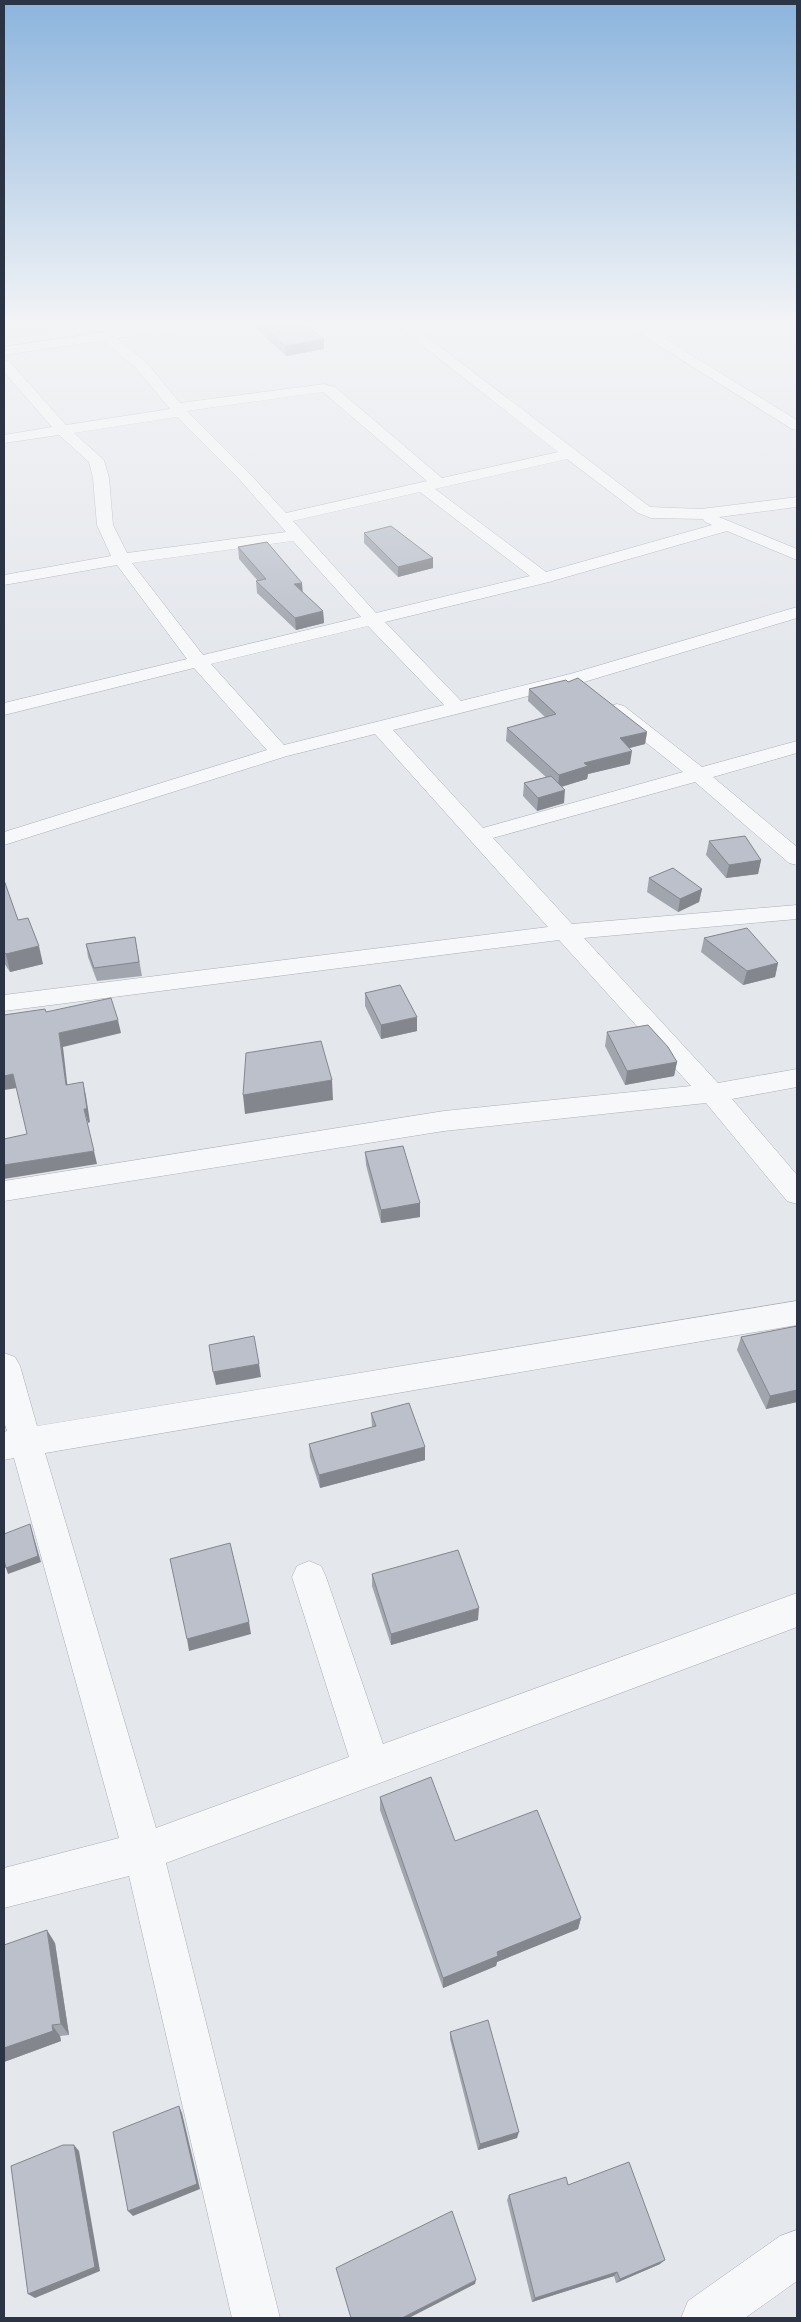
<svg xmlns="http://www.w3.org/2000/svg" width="801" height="2322" font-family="'Work Sans',sans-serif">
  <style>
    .green { fill: #c9d6c5 }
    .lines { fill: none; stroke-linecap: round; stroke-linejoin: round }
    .minor-casing { stroke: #a9aeb7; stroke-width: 1 }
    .tertiary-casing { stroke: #a9aeb7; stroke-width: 1 }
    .path { stroke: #c2c5cb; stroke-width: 2; stroke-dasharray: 2 2; stroke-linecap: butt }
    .minor { fill: #f7f8fa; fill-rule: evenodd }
    .tertiary { fill: #f7f8fa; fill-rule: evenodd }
    .wall { fill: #a1a5ae }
    .shaded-wall { fill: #83868d }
    .building { fill: #bbc0ca; stroke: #83868d }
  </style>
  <rect width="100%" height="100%" fill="#e4e7ec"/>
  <path class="green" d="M 4,320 L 145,320 L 4,341 Z"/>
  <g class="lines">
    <defs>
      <path id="minor" d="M 390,320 L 405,320 L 650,507 L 701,509 L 797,497 L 797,507 L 719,517 L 797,549 L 797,560 L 727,531 L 549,582 L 385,622 L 461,701 L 570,674 L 797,607 L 797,618 L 584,682 L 393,730 L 483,828 L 683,772 L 610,714 L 607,710 L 610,706 L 617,704 L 624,706 L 702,767 L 797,741 L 797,753 L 713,777 L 797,847 L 797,865 L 789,863 L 695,782 L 493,838 L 572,924 L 797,905 L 797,919 L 584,938 L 718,1083 L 797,1069 L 797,1087 L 732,1099 L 797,1175 L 797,1204 L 787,1201 L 706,1103 L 444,1131 L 4,1201 L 4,1181 L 444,1111 L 691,1086 L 559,940 L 4,1011 L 4,995 L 548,927 L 375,734 L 287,756 L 4,845 L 4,832 L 267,750 L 194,668 L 4,715 L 4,703 L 187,659 L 117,565 L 4,585 L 4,575 L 111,556 L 97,525 L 93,478 L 89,462 L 59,435 L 4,443 L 4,435 L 52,427 L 4,372 L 4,360 L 9,361 L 66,425 L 170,409 L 136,368 L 101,339 L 100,336 L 106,332 L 111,333 L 146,362 L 180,403 L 324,384 L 335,387 L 442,478 L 558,452 ZM 323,392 L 427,481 L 286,513 L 249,473 L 187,411 ZM 177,417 L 239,479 L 286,532 L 127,553 L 113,525 L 109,478 L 104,460 L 74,433 ZM 567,459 L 638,513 L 651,518 L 703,519 L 705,522 L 712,525 L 546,572 L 435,489 ZM 420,492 L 530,576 L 376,613 L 293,521 ZM 293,541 L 361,617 L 203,655 L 132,563 ZM 368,626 L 444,705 L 284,745 L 211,664 Z
        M 618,320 L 634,320 L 797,420 L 797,430 L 792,429 Z
        M 797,1301 L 797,1325 L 45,1453 L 156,1828 L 349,1757 L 292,1577 L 297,1566 L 309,1561 L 321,1566 L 326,1577 L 383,1744 L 797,1593 L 797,1627 L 166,1863 L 280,2318 L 232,2318 L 129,1876 L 4,1908 L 4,1868 L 119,1838 L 14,1458 L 4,1460 L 4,1432 L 7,1431 L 4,1421 L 4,1353 L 15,1357 L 20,1366 L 37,1426 Z
        M 797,2230 L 797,2281 L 745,2318 L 681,2318 L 688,2301 L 780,2236 Z"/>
      <path id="tertiary" d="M 186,320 L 221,320 L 215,324 L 4,355 L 4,347 Z"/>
    </defs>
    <use href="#minor" class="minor-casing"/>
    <use href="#tertiary" class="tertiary-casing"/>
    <path class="path" d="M 12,320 L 17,331"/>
    <use href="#minor" class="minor"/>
    <use href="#tertiary" class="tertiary"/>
  </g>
  <path class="wall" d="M 253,320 L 299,320 L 324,339 L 324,349 L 286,356 L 253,326 Z
    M 364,533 L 433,558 L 433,568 L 398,577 L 364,543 Z
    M 238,547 L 303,592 L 323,611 L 324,623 L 296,630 L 257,593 L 256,581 L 258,581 L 239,559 Z
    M 529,689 L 647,732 L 645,744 L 629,748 L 630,764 L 588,774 L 587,779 L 562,786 L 564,803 L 537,811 L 523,796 L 524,783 L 546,777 L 506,741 L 507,728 L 545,717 L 528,701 Z
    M 709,841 L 761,860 L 758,874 L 726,878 L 706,855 Z
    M 649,878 L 702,889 L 699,902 L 678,912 L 647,892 Z
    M 4,880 L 18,920 L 43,964 L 10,972 L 4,963 Z
    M 135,937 L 142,976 L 97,981 L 88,957 L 86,944 Z
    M 704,938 L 778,963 L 775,977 L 743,985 L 701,952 Z
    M 365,993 L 417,1031 L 381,1039 L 365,1006 Z
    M 607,1032 L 677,1062 L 674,1076 L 625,1085 L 605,1046 Z
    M 365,1152 L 420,1203 L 420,1217 L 381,1223 L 366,1165 Z
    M 797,1326 L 797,1402 L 766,1409 L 737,1350 L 741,1337 Z
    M 371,1413 L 425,1447 L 425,1460 L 320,1488 L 310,1457 L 309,1444 L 372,1427 Z
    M 372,1574 L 478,1620 L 391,1645 L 372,1586 Z
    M 380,1797 L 581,1918 L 578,1929 L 497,1962 L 496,1966 L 443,1988 L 380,1810 Z
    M 55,1943 L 69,2035 L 60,2036 L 61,2041 L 4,2062 L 4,1945 Z
    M 450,2032 L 517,2138 L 478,2150 L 450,2039 Z
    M 568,2185 L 660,2264 L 616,2283 L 614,2276 L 532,2302 L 507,2200 L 509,2195 Z"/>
  <path class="shaded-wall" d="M 583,320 L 592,320 L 583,322 Z
    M 324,339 L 324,349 L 286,356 L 285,346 Z
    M 433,558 L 433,568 L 398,577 L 398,567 Z
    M 302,583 L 303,595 L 294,584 Z
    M 323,611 L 324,623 L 296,630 L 295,618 Z
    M 647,732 L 645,744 L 618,751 L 620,738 Z
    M 632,751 L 630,764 L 588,774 L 587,779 L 558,788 L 559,775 L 584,763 Z
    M 565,790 L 564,803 L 537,811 L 538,798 Z
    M 761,860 L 758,874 L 726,878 L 729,865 Z
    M 702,889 L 699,902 L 678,912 L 680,899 Z
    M 39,946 L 43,964 L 10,972 L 6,954 Z
    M 778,963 L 775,977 L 743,985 L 747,971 Z
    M 417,1017 L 417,1031 L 381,1039 L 381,1025 Z
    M 118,1020 L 121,1033 L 63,1047 L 69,1099 L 66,1085 L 59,1033 Z
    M 677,1062 L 674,1076 L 625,1085 L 627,1071 Z
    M 13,1074 L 17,1088 L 4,1090 L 4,1076 Z
    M 332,1080 L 333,1100 L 245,1114 L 243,1095 Z
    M 83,1082 L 86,1096 L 90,1122 L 88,1123 L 84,1109 Z
    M 94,1151 L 97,1164 L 4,1179 L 4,1165 Z
    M 420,1203 L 420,1217 L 381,1223 L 381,1210 Z
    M 259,1364 L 261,1377 L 216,1385 L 213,1372 Z
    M 797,1390 L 797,1402 L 766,1409 L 770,1396 Z
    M 425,1447 L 425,1460 L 320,1488 L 319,1475 Z
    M 30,1524 L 41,1562 L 8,1574 L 6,1568 Z
    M 479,1608 L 478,1620 L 391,1645 L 391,1634 Z
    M 249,1622 L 251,1634 L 189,1651 L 187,1639 Z
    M 581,1918 L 578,1929 L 497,1962 L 496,1966 L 443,1988 L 443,1978 L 497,1952 Z
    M 47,1930 L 55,1943 L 69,2035 L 61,2024 Z
    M 52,2025 L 60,2036 L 61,2041 L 4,2062 L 4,2048 Z
    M 179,2106 L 182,2113 L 200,2189 L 133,2216 L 128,2211 Z
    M 519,2132 L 517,2138 L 478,2150 L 480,2144 Z
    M 74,2145 L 79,2151 L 100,2271 L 35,2298 L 28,2294 Z
    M 665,2260 L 660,2264 L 616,2283 L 620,2279 Z
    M 617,2272 L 614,2276 L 532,2302 L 535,2298 Z
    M 476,2280 L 475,2284 L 409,2318 L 402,2318 Z"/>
  <path class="building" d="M 257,320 L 299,320 L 324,339 L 285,346 Z
    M 391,526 L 433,558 L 398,567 L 364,533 Z
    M 267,542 L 302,583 L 294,584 L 323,611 L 295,618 L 256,581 L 266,579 L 238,547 Z
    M 578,678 L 647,732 L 620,738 L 632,751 L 584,763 L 588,766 L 559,775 L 507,728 L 556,714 L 529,689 L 566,680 L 568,682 Z
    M 551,776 L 565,790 L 538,798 L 524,783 Z
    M 745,836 L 761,860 L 729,865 L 709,841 Z
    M 673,868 L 702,889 L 680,899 L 649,878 Z
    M 4,880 L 18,920 L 28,918 L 39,946 L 6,954 L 4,952 Z
    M 747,928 L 778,963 L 747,971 L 704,938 Z
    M 135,937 L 139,962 L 94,968 L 86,944 Z
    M 400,985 L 417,1017 L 381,1025 L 365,993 Z
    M 111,998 L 118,1020 L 59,1033 L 66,1085 L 83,1082 L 87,1109 L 84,1109 L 94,1151 L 4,1165 L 4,1139 L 27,1134 L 13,1074 L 4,1076 L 4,1015 L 45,1009 L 46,1012 Z
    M 648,1025 L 668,1047 L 677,1062 L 627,1071 L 607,1032 Z
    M 321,1041 L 332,1080 L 243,1095 L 246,1053 Z
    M 403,1146 L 420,1203 L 381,1210 L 365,1152 Z
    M 797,1326 L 797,1390 L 770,1396 L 741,1337 Z
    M 254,1336 L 259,1364 L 213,1372 L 209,1345 Z
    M 409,1403 L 425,1447 L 319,1475 L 309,1444 L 376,1426 L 371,1413 Z
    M 30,1524 L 38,1556 L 6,1568 L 4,1560 L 4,1534 Z
    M 230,1543 L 249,1622 L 187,1639 L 170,1559 Z
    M 458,1550 L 479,1608 L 391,1634 L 372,1574 Z
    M 431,1777 L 455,1841 L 537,1810 L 581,1918 L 497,1952 L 498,1956 L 443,1978 L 380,1797 Z
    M 47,1930 L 61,2024 L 52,2025 L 53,2031 L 4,2048 L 4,1945 Z
    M 488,2020 L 519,2132 L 480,2144 L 450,2032 Z
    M 179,2106 L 197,2184 L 128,2211 L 113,2132 Z
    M 63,2145 L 74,2145 L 95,2267 L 28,2294 L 11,2166 Z
    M 629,2162 L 665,2260 L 620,2279 L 617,2272 L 535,2298 L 509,2195 L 566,2177 L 568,2185 Z
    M 452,2211 L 476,2280 L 402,2318 L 351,2318 L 336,2268 Z"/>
  <linearGradient id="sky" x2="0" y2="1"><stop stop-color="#8bb4dd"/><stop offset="0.5" stop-color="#f3f4f6"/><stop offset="1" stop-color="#f3f4f6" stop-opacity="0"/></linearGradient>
  <rect width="801" height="646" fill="url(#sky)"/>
  <rect width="801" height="2322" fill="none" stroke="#2b3445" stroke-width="10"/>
</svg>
